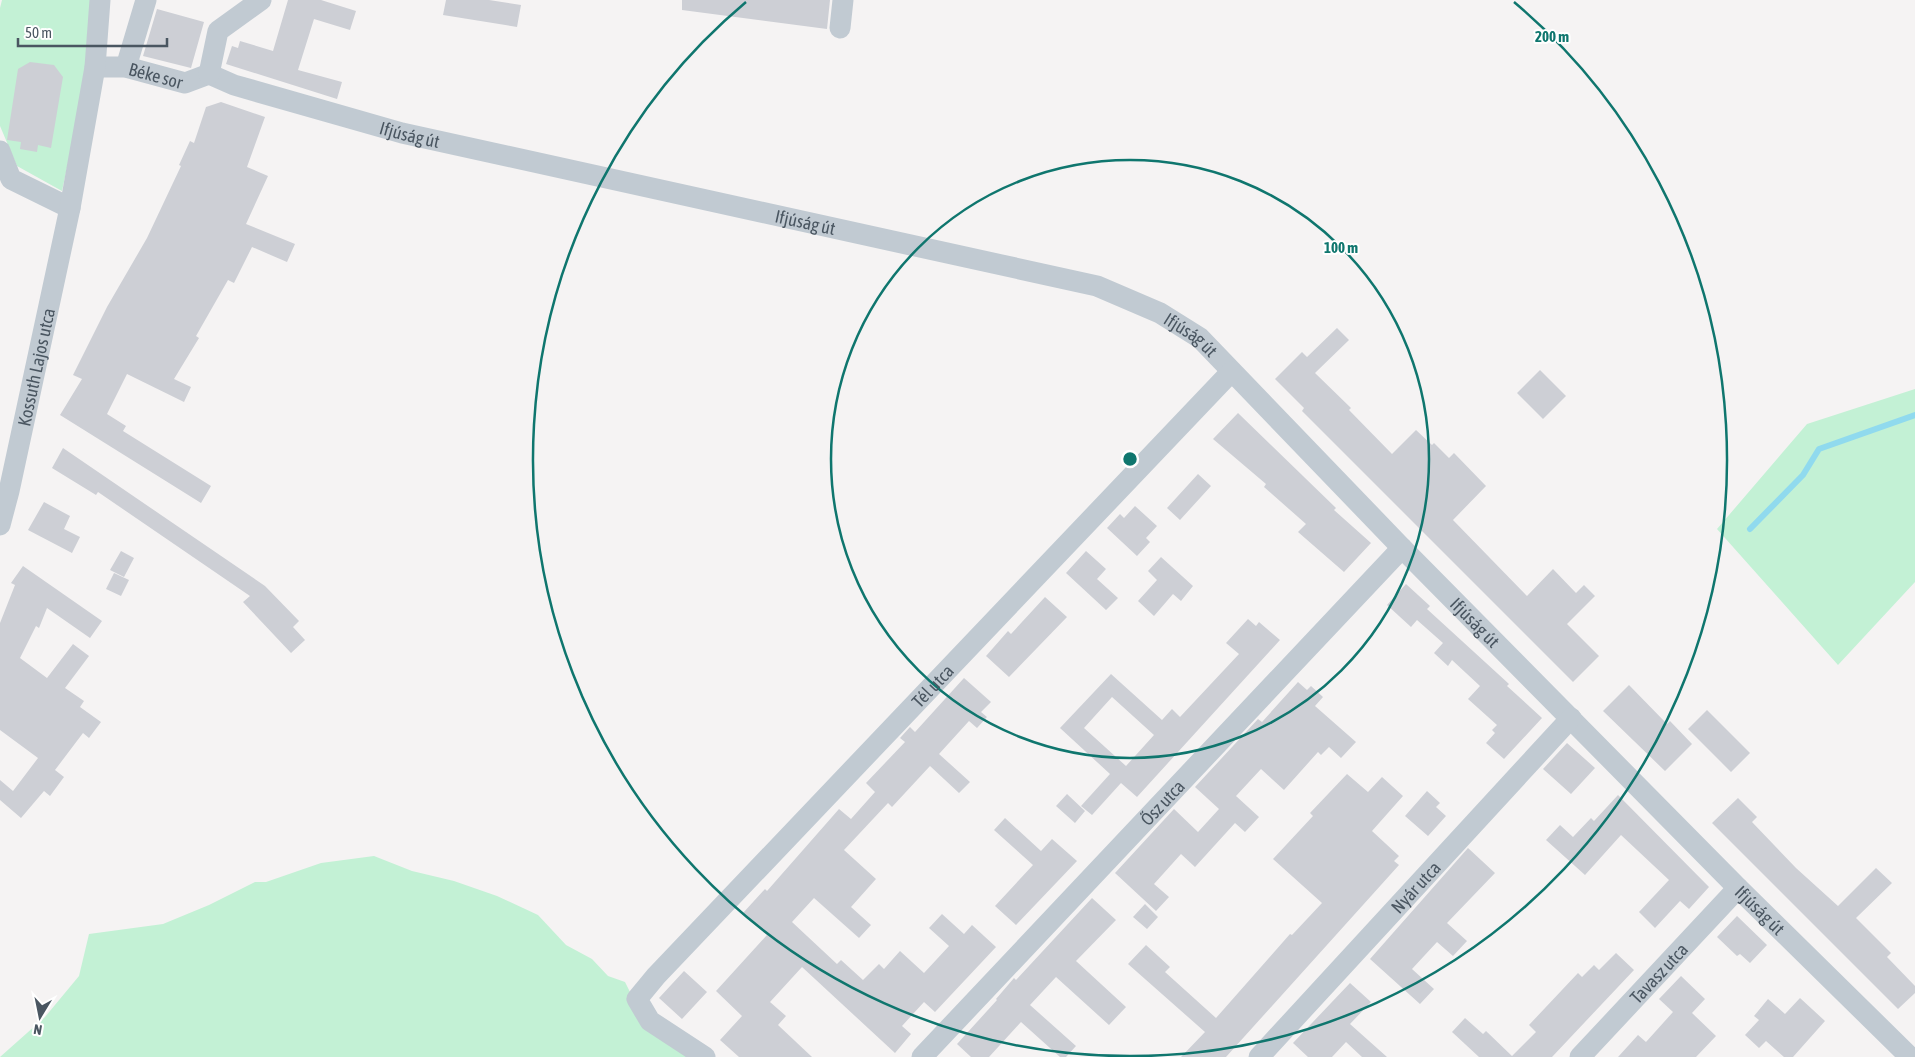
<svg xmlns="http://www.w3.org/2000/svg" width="1915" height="1057" font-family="'Asap Condensed',sans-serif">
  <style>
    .green { fill: #c3f1d5 }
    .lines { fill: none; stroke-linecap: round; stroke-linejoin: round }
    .stream { stroke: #90daee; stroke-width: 6 }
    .building { fill: #cdcfd5; fill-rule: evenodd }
    .minor { stroke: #c1cad2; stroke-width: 21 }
    .ring { fill: none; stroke: #0f766e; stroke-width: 2.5 }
    .labels { text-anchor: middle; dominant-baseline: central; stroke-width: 4; stroke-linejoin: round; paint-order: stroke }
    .street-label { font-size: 18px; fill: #4a5661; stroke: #fff }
    .centre { fill: #0f766e; stroke: #fff; stroke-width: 2.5 }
    .ring-label { font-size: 15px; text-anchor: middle; font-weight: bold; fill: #0f766e; stroke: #fff; stroke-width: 4; stroke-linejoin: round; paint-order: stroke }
  </style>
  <rect width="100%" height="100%" fill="#f5f3f3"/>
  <path class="green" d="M 2,0 L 92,0 L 89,64 L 62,191 L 17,166 L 0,126 L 0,8 Z
    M 1915,389 L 1915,582 L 1838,665 L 1717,529 L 1807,424 Z
    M 374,856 L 412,871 L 454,881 L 497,896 L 538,915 L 566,945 L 592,959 L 608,976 L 625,982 L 639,1010 L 690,1057 L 0,1057 L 45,1017 L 79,976 L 89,934 L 163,924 L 209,905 L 255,882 L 266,882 L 321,863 Z"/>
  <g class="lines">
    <path class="stream" d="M 1750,529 L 1803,475 L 1819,449 L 1915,415"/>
  </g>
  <path class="building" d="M 288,0 L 321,0 L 356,11 L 350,30 L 314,19 L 298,70 L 342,82 L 337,99 L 226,64 L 232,46 L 238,48 L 240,41 L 273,51 Z
    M 446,0 L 489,0 L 521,5 L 517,27 L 443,15 Z
    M 682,0 L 830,0 L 827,29 L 682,10 Z
    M 157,9 L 204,22 L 191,68 L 143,56 Z
    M 30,62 L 54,65 L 63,77 L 51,148 L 38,145 L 37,152 L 20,149 L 21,142 L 7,140 L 18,69 Z
    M 221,102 L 265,117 L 247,167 L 268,176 L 246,224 L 295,244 L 287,262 L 252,247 L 234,283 L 228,280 L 196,336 L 199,338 L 174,379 L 191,387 L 184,402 L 127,374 L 107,414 L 126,426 L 123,431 L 211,486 L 201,503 L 60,415 L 82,379 L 73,375 L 107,307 L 147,238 L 181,166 L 179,165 L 190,141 L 194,143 L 206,107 Z
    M 1337,328 L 1349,340 L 1315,373 L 1351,408 L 1349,410 L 1392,454 L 1416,430 L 1432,445 L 1434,443 L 1449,458 L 1454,453 L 1486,486 L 1453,520 L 1527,596 L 1553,569 L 1576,593 L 1584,585 L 1595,596 L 1567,624 L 1599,656 L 1573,682 L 1302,411 L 1304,408 L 1275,379 L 1302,352 L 1307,357 Z
    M 1540,370 L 1566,396 L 1543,419 L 1517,393 Z
    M 1238,413 L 1336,508 L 1334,510 L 1371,543 L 1344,572 L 1298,532 L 1306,524 L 1264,487 L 1266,484 L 1213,439 Z
    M 63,448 L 265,586 L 299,621 L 293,627 L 305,640 L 291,653 L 243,602 L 250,596 L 98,492 L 96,495 L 52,468 Z
    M 1198,474 L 1211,486 L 1180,520 L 1167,508 Z
    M 44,502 L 70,516 L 64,529 L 80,537 L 72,553 L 28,530 Z
    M 1135,506 L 1157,526 L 1146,538 L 1150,542 L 1137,556 L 1107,528 L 1120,514 L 1124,518 Z
    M 121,551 L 134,558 L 124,577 L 110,570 Z
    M 1086,551 L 1106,569 L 1097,579 L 1118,598 L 1106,610 L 1066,573 Z
    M 1161,557 L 1193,586 L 1181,601 L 1173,594 L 1154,616 L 1138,601 L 1157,580 L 1148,571 Z
    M 23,566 L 102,621 L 90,638 L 47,608 L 39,628 L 36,626 L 20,658 L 47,678 L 73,644 L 89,656 L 65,688 L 84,701 L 80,707 L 101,722 L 89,738 L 83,733 L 55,770 L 64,777 L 50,796 L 44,791 L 21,818 L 0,800 L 0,780 L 13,791 L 38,758 L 0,730 L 0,623 L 15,585 L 11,583 Z
    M 114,573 L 129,580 L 121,596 L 106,589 Z
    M 1406,584 L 1430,606 L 1427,609 L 1509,684 L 1507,686 L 1542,718 L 1504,759 L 1486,743 L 1495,733 L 1492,730 L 1497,725 L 1468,699 L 1480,686 L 1452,660 L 1448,666 L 1434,653 L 1443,643 L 1417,620 L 1411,627 L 1387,605 Z
    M 1045,597 L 1067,617 L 1009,677 L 986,656 L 1008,631 L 1011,634 Z
    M 1248,619 L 1256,626 L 1259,622 L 1280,640 L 1137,797 L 1121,783 L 1092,815 L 1081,806 L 1110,774 L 1060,728 L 1111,674 L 1162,720 L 1172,709 L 1180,717 L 1239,654 L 1226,643 ZM 1112,697 L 1154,735 L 1126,766 L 1084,728 Z
    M 964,678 L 991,702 L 981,712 L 987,717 L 977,728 L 969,721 L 939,754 L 970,782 L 959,793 L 930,766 L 892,807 L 888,803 L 844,850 L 876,879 L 851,907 L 871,925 L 859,938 L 814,898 L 792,922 L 837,964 L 841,960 L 863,980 L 879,964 L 884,969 L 900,951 L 924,973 L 949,946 L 929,928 L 942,914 L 964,934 L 972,925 L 996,947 L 935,1012 L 924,1002 L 902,1026 L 911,1034 L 895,1053 L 802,967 L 770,1002 L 786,1016 L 778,1025 L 812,1057 L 739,1057 L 720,1040 L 742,1016 L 716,991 L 767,935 L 743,913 L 765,889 L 767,891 L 839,809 L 851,819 L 875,792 L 866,783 L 905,742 L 900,738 L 910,727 L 915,732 Z
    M 1298,682 L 1307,690 L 1311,686 L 1323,697 L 1315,706 L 1356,742 L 1341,758 L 1329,747 L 1321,755 L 1318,752 L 1284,790 L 1261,769 L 1236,796 L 1259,817 L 1245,832 L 1235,823 L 1195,867 L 1181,854 L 1154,884 L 1169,897 L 1156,911 L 1115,873 L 1174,809 L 1198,832 L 1219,809 L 1195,787 L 1258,719 L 1262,722 Z
    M 1629,685 L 1667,724 L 1670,721 L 1692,744 L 1665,771 L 1603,711 Z
    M 1707,710 L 1750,753 L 1731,772 L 1688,729 Z
    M 1567,743 L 1595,768 L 1571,794 L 1543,769 Z
    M 1347,774 L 1368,792 L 1382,777 L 1403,796 L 1372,831 L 1399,856 L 1394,861 L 1399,865 L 1226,1057 L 1181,1057 L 1205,1032 L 1128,964 L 1146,945 L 1170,967 L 1165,972 L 1216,1018 L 1290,934 L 1292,935 L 1322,903 L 1273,859 L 1313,816 L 1310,813 Z
    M 1427,791 L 1440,803 L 1436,807 L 1446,816 L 1428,836 L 1405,816 Z
    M 1067,794 L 1085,811 L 1075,823 L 1056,806 Z
    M 1618,795 L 1709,887 L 1689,909 L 1680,901 L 1655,928 L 1639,912 L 1669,880 L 1621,835 L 1585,875 L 1546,840 L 1560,825 L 1573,837 L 1591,818 L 1594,821 Z
    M 1738,798 L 1757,817 L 1752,822 L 1796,868 L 1838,906 L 1876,868 L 1892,883 L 1856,918 L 1891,953 L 1887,957 L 1915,986 L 1915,993 L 1898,1009 L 1712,823 Z
    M 1005,818 L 1041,851 L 1052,839 L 1077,861 L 1016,925 L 995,906 L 1033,865 L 994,830 Z
    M 1468,848 L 1495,873 L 1447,923 L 1467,941 L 1453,956 L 1437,942 L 1412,969 L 1434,989 L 1420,1004 L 1370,959 Z
    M 1092,898 L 1116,920 L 1076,961 L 1126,1007 L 1109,1025 L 1056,977 L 1030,1005 L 1076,1046 L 1066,1057 L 1060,1057 L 1021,1022 L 989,1057 L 971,1057 L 957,1044 L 997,1000 L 996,999 L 1014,978 L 1016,980 Z
    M 1145,904 L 1158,917 L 1147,929 L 1133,917 Z
    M 1737,916 L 1767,945 L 1750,963 L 1740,954 L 1737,956 L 1717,937 Z
    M 1616,953 L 1634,970 L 1552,1057 L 1479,1057 L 1452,1032 L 1465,1018 L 1483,1034 L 1486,1031 L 1512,1056 L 1536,1032 L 1529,1025 L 1578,973 L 1582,977 L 1594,965 L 1599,970 Z
    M 684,971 L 707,992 L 682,1019 L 659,998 Z
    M 1681,976 L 1705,999 L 1692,1013 L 1716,1036 L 1696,1057 L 1618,1057 L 1638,1035 L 1646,1042 L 1673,1012 L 1659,999 Z
    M 1350,983 L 1371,1002 L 1350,1024 L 1387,1057 L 1362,1057 L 1346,1042 L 1332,1057 L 1308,1057 L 1293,1043 Z
    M 1800,998 L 1825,1021 L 1793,1057 L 1784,1057 L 1766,1041 L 1759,1048 L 1745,1035 L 1759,1020 L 1754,1016 L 1768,999 L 1785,1014 Z"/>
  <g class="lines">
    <g class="minor">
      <path d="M 840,28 L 843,0"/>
      <path id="s1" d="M 95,67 L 126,67 L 185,83 L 209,74"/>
      <path d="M 126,67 L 146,0"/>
      <path id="s2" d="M 209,74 L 234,85 L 402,133 L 1097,286 L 1160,313 L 1200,338 L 1402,548 L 1738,888 L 1910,1057"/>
      <path d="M 209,74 L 218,31 L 261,0"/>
      <path d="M 0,151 L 11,179 L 70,208"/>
      <path id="s3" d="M 0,525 L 9,491 L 70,208 L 95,67 L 100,0"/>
      <path id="s4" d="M 705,1057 L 650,1021 L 637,999 L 656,976 L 1231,372"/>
      <path id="s5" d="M 922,1057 L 1402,548"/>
      <path id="s6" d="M 1259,1057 L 1571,718"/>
      <path id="s7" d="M 1580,1057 L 1738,888"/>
    </g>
  </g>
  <g class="ring">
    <circle cx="1130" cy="459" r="299"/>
    <path d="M1514 2A597 597 0 1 1 746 2"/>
  </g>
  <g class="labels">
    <g class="street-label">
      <text stroke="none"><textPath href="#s1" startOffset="62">Béke sor</textPath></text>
      <text stroke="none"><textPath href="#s2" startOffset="210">Ifjúság út</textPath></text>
      <text stroke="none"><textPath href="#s2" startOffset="615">Ifjúság út</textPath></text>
      <text stroke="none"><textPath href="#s2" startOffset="1020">Ifjúság út</textPath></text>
      <text stroke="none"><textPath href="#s3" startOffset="162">Kossuth Lajos utca</textPath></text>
      <text stroke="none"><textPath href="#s2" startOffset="1425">Ifjúság út</textPath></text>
      <text stroke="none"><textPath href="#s4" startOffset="522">Tél utca</textPath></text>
      <text stroke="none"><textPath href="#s5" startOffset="350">Ősz utca</textPath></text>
      <text stroke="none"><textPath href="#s6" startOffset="231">Nyár utca</textPath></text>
      <text stroke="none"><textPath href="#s2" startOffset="1830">Ifjúság út</textPath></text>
      <text stroke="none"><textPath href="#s7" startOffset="115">Tavasz utca</textPath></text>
    </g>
  </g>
  <circle cx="1130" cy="459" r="8" class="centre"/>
  <g class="ring-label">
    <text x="1552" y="42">200 m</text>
    <text x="1341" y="253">100 m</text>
  </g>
  <g transform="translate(40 1017) rotate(190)" stroke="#ffffff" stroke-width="4" paint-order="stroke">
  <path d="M0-4L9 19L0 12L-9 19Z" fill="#4a5661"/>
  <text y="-8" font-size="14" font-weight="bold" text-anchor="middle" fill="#4a5661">N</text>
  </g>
  <path d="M18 38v8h149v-8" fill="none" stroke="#4a5661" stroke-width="2.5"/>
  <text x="25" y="38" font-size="15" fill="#4a5661" stroke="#ffffff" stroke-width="4" paint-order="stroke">50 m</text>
</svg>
